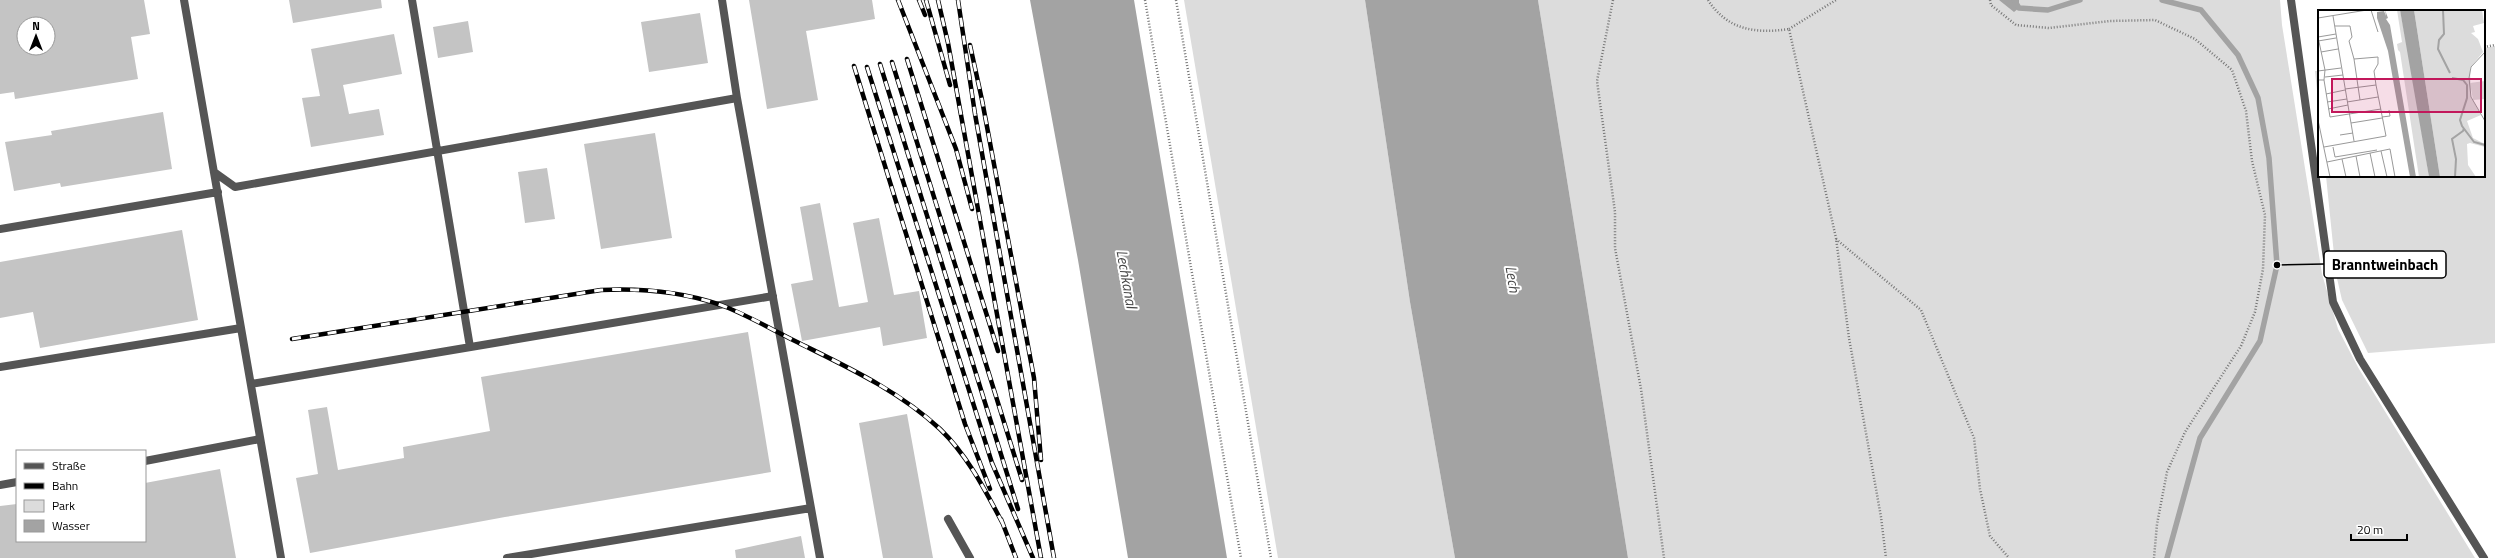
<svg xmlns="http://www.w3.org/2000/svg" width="2495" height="558" font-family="'Titillium Web',sans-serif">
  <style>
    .green { fill: #dcdcdc }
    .water { fill: #a3a3a3 }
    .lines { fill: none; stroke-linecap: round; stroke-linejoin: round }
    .stream { stroke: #a3a3a3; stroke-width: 5.5 }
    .building { fill: #c4c4c4; fill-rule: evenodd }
    .path { stroke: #777; stroke-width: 2.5; stroke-dasharray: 1 2; stroke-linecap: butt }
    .lane { stroke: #555; stroke-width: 8 }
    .street { stroke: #555; stroke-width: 8 }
    .rail-casing { stroke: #000; stroke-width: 4.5 }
    .rail { stroke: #fff; stroke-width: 3; stroke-dasharray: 9; stroke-linecap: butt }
    .labels { text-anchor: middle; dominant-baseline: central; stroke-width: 4; stroke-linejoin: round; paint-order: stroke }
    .water-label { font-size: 15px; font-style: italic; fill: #444; stroke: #fff }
    .inset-river { fill: none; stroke: #a3a3a3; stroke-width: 2 }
    .inset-road { fill: none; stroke: #999; stroke-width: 1 }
    .view { fill: #c2185b; fill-opacity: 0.15; stroke: #c2185b; stroke-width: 2 }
    .inset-edge { fill: none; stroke: #000; stroke-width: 2 }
    .leader { fill: none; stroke: #000; stroke-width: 1.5 }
    .callout-dot { fill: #000; stroke: #fff; stroke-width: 1.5 }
    .callout { fill: #fff; stroke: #000; stroke-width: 1.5 }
    .callout-label { font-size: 15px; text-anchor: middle; font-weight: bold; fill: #000 }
  </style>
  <rect width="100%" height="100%" fill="#fff"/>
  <path class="green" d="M 1184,0 L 1365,0 L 1410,302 L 1455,558 L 1278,558 Z
    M 1538,0 L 2280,0 L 2282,25 L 2322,274 L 2338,329 L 2359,369 L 2475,558 L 1628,558 Z
    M 2495,46 L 2495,343 L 2368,353 L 2342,300 L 2336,274 L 2326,176 L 2484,176 L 2484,48 Z
    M 2315,71 L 2319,71 L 2319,109 Z"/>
  <path class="water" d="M 1030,0 L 1134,0 L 1227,558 L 1128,558 L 1078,260 Z
    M 1365,0 L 1538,0 L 1628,558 L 1455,558 L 1410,302 Z
    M 1999,0 L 2019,0 L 2019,8 L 2014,12 Z"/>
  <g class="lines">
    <path class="stream" d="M 2014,0 L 2019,8 L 2048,10 L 2080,0
      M 2162,0 L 2201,10 L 2238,55 L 2258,98 L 2269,158 L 2277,265 L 2260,341 L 2200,438 L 2167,558"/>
  </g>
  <path class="building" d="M 0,0 L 144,0 L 150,34 L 131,37 L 138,79 L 15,99 L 14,92 L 0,94 ZM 24,24 L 48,24 L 48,48 L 24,48 Z
    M 289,0 L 381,0 L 382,8 L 293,23 Z
    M 749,0 L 872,0 L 875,19 L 806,31 L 818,100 L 767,109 Z
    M 700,13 L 708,63 L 649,72 L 641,22 Z
    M 468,21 L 473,52 L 438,58 L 433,27 Z
    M 394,34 L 402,74 L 343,85 L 349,114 L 379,109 L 384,135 L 311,147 L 302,98 L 320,96 L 311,49 Z
    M 163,112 L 172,169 L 61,187 L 60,183 L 14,191 L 5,142 L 52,135 L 51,131 Z
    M 655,133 L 672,238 L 601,249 L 584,144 Z
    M 547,168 L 555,219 L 525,223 L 518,172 Z
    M 820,203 L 839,307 L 868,302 L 853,223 L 879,218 L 894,295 L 919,291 L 927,338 L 883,346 L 880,327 L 802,341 L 791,284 L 813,280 L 800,207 Z
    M 182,230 L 198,320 L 40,348 L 33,312 L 0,318 L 0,262 Z
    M 748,332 L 771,472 L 505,517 L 310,553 L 296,478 L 318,474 L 308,410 L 327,407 L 338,470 L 404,458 L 403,447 L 490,431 L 481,377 Z
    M 907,414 L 933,558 L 883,558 L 859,423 Z
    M 220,469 L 236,558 L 0,558 L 0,506 L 17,504 L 17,541 L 145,541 L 145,483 Z
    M 801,536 L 805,558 L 736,558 L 735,550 Z"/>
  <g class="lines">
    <path class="path" d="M 1145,0 L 1241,558
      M 1176,0 L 1271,558
      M 1613,0 L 1597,81 L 1615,212 L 1615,248 L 1641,389 L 1664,558
      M 1708,0 C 1727,30 1756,34 1789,29 L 1836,238 L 1849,338 L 1881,517 L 1886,558
      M 1990,0 L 1991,5 L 2016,25 L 2049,28 L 2110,21 L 2155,20 L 2195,39 L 2232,70 L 2246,111 L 2252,161 L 2265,215 L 2263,269 L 2255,312 L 2241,346 L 2185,432 L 2167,472 L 2157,524 L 2154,558
      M 1789,29 L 1836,0
      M 2484,47 L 2495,45
      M 1836,239 L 1921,310 L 1974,438 L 1980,489 L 1990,536 L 2009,558"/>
    <path class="lane" d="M 184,0 L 281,558
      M 412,0 L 470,347
      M 737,98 L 820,558
      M 214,172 L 235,187 L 737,98 L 722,0
      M 0,229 L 218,192
      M 0,367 L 241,328
      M 251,384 L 773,296
      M 145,461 L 260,439
      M 0,485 L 17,482
      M 948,519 L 970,558
      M 507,558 L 811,508"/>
    <path class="street" d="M 2291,0 L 2333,302 L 2360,359 L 2484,558"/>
    <defs>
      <path id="rail" d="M 898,0 L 956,149 L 972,209
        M 919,0 L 925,15
        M 926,0 L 950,85
        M 938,0 L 948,43 L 1041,558
        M 958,0 L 975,114 L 1054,558
        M 970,45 L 982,100 L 1034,378 L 1041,460
        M 907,59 L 998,351
        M 892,62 L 1022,480
        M 880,64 L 1018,509
        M 854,66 L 965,424 L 990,489
        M 867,67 L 992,463 L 1033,558
        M 292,339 L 601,290 C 642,288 683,292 721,305 C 747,315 771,329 795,341 C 845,366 898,390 940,429 C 968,456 985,490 1003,524
        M 1001,519 L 1016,558"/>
    </defs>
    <use href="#rail" class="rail-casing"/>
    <use href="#rail" class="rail"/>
  </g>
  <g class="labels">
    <g class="water-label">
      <text transform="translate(1127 279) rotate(80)">Lechkanal</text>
      <text transform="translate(1513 279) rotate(81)">Lech</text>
    </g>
  </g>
  <g transform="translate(2318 10)">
    <rect width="167" height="167" fill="#fff"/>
    <path d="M 79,0 L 82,0 L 94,62 L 111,167 L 101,167 L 82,42 L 80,40 L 79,34 L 84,32 ZM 96,0 L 164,0 L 166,13 L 155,16 L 157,22 L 153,23 L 160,29 L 165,42 L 152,58 L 153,87 L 163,105 L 149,111 L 155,128 L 167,134 L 167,137 L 152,133 L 149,134 L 150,155 L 158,167 L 122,167 ZM 167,71 L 167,89 L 155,90 L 152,73 Z" fill="#dcdcdc"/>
    <path d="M 67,0 L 70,8 L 68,9 L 72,15 L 98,167 L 92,167 L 70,41 L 59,8 L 59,2 L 66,1 L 68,6 ZM 82,0 L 96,0 L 122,167 L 111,167 Z" fill="#a3a3a3"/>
    <path class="inset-river" d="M 125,0 L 126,24 L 121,30 L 120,39 L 132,63M 134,68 L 145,70 L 149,75 L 149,88 L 142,110 L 144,116 L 156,132 L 167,135M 137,167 L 138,149 L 134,129 L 145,121 L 146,118"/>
    <path class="inset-road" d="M 53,0 L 60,22M 15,6 L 36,131M 0,8 L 49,0M 17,16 L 32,16 L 34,27 L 31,31 L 36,49 L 60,47 L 60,54 L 56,61 L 58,75 L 27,79M 0,27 L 7,60 L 6,70M 0,27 L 18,24M 0,31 L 18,28M 3,42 L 20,39M 167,42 L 153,57 L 151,68 L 153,87 L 167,111M 36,49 L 42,90M 0,61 L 23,58M 7,67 L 25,65M 0,70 L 6,70 L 12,107 L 63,99M 8,84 L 27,80M 9,92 L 29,89M 29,92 L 60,87M 10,99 L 30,95M 64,107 L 72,106 L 71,100M 0,110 L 12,167M 33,113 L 64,108M 22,125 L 35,123M 6,137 L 68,126 L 58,75M 15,137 L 17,147 L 59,140M 63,141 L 69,167M 52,143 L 57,167M 38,146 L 42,167M 24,149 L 28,167M 9,152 L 72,139 L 77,167"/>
    <path class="view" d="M 14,69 L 163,69 L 163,102 L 14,102 Z"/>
    <rect width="167" height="167" class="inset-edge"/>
  </g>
  <path class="leader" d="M2277 265L2324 264"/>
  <circle class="callout-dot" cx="2277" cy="265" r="4"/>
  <rect class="callout" x="2324" y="251" width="122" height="27" rx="4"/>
  <g class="callout-label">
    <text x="2385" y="270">Branntweinbach</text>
  </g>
  <rect x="16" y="450" width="130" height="92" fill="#ffffff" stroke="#999999"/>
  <rect x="24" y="463" width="20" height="6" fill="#555555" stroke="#999999"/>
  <text x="52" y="470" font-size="12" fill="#000000">Straße</text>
  <rect x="24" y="483" width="20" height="6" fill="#000000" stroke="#999999"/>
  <text x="52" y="490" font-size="12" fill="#000000">Bahn</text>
  <rect x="24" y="500" width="20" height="12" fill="#dcdcdc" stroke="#999999"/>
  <text x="52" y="510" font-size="12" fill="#000000">Park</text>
  <rect x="24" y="520" width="20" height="12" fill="#a3a3a3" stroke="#999999"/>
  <text x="52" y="530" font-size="12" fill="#000000">Wasser</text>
  <g transform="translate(36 36)"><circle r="19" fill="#ffffff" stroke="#999999"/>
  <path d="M0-3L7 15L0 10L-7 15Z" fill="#000000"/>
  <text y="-6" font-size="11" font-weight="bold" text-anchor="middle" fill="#000000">N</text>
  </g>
  <path d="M2351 534v6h56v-6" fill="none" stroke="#000000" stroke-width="2"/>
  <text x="2357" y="534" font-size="12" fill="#000000" stroke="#ffffff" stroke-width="3" paint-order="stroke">20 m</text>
</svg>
